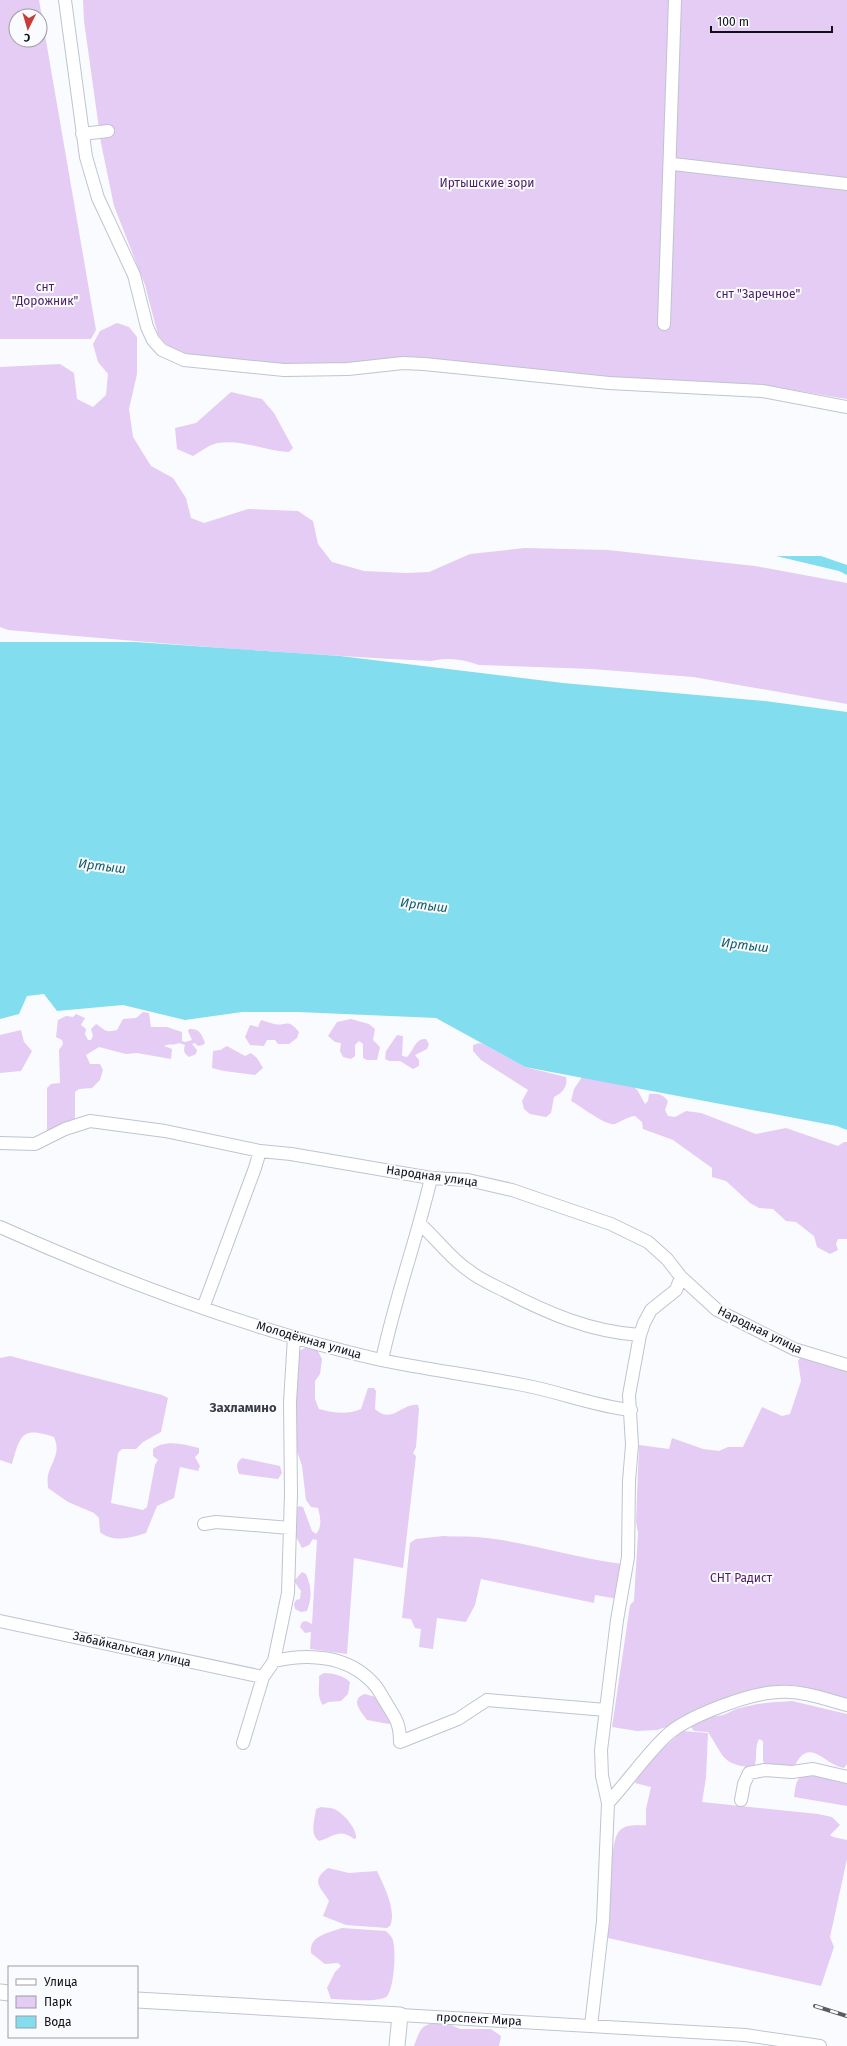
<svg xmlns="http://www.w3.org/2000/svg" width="847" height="2046" font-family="'Fira Sans',sans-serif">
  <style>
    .green { fill: #e4ccf4; fill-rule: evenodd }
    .water { fill: #82ddef }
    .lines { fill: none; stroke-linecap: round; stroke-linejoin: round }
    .minor-casing { stroke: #bec4d1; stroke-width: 14 }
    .major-casing { stroke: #bec4d1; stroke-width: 17 }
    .minor { stroke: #fff; stroke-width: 12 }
    .major { stroke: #fff; stroke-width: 15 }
    .rail-casing { stroke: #5a5d60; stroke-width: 4 }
    .rail { stroke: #fafbfe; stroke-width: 2.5; stroke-dasharray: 8; stroke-linecap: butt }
    .labels { text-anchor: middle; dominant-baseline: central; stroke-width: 4; stroke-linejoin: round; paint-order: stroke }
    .park-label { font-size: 12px; fill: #4b1e62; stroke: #fafbfe }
    .street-label { font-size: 12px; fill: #0d1014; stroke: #fafbfe }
    .water-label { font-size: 13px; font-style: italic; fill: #105d6a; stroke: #fafbfe }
    .neighbourhood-label { font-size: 13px; font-weight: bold; fill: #383d47; stroke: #fafbfe }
  </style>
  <rect width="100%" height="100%" fill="#fafbfe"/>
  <path class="green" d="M 0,0 L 39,0 L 96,330 L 91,339 L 0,339 ZM 16,16 L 40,16 L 40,40 L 16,40 Z
    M 83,0 L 847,0 L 847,399 L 757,384 L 667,384 L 415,361 L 311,366 L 241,361 L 182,353 L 171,349 L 158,335 L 145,285 L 114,206 L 101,143 L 84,21 Z
    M 117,323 L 129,327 L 137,337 L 137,374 L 129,409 L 133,437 L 151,466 L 173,478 L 186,498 L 191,518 L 204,523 L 248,509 L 298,511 L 313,521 L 318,544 L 332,562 L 364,571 L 406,573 L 429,572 L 470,554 L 525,548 L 608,550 L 755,566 L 847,583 L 847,704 L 693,677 L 592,669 L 479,665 C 462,659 448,657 431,661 C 290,654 149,643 8,630 L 0,627 L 0,367 L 60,364 L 74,373 L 77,399 L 93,407 L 106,395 L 108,374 L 98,362 L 93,344 L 100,331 Z
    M 231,392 L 262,399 L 274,413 L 293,448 L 289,452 C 266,451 242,439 218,443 C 210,444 200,452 193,456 L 177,449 L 175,428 L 196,423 Z
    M 143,1012 L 149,1013 L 151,1027 L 167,1027 L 182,1032 L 182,1041 L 185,1042 L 192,1040 L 188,1031 L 189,1029 C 199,1028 202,1034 205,1043 L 203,1045 L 198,1046 L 195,1043 L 192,1044 L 197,1050 L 196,1054 L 189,1057 C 184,1053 183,1051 185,1045 L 179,1043 C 174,1046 169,1043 164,1046 L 172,1049 L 171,1059 L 137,1053 L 126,1054 L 99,1047 L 86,1055 L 90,1064 L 100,1064 L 103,1070 L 100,1080 L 92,1088 L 79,1089 L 75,1092 L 75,1121 L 47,1136 L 47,1088 L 51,1084 L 60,1083 L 59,1050 L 63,1044 L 62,1040 L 56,1037 L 58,1020 L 66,1016 L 73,1017 L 76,1014 L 85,1018 L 81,1025 L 86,1029 L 85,1034 L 88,1040 L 91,1040 L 93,1036 L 91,1029 L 96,1024 C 106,1030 104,1033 117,1030 L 123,1019 L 136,1018 Z
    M 351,1019 L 369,1024 L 375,1029 L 373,1040 L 380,1047 L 377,1060 L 367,1060 L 363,1058 L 363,1044 L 359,1041 L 355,1045 L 355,1056 L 351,1059 L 343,1057 L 340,1051 L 341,1043 L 335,1042 L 328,1036 L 337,1022 Z
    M 261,1020 C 266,1021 269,1023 274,1024 C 286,1027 287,1017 299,1032 L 297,1038 L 289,1044 L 278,1044 L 275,1040 L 267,1040 L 264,1046 L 250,1045 L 245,1037 L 250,1025 L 258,1027 Z
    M 21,1030 L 24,1042 L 32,1051 L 21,1071 L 0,1073 L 0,1035 Z
    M 397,1035 L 403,1036 L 402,1056 L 407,1057 C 414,1050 415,1038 426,1039 L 429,1044 L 427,1049 L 415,1055 L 419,1060 L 419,1066 L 413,1069 L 400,1061 L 389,1061 L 385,1059 L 386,1051 Z
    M 479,1043 L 483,1044 L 525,1067 L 566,1077 C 568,1086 563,1093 554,1097 L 551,1113 L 546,1117 L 530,1114 L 524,1109 L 522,1101 L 528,1090 L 481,1060 L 473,1051 L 473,1045 Z
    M 227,1046 L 245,1056 L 251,1053 L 257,1058 L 263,1068 L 255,1075 L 224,1071 L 212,1068 L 213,1051 L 220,1050 Z
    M 582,1077 L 634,1087 L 638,1091 L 645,1104 L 648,1101 L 649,1094 C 657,1093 663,1094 668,1101 L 665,1110 L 668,1116 L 675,1117 L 686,1111 L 701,1113 L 756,1134 L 786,1128 L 838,1146 L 844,1142 L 847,1142 L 847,1239 L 838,1239 L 836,1244 L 838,1250 L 830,1254 L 817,1247 L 814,1236 L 796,1222 L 786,1221 L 773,1209 L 759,1208 L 750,1203 L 726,1181 L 712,1177 L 712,1168 L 673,1140 L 643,1129 L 642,1122 L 635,1116 C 626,1117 621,1122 615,1124 C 605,1126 581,1106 571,1101 L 574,1089 Z
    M 305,1348 L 317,1349 L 322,1359 L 320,1374 L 315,1381 L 315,1399 L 319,1409 C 334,1413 347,1415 361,1409 L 368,1388 L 374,1388 L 376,1391 L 375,1409 C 393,1425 401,1403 418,1405 L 419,1409 L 416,1447 L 413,1453 L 416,1456 L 403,1568 L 354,1558 L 347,1654 L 310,1649 L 311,1632 L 305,1633 L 300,1627 L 302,1622 L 306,1621 L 312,1624 L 317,1540 L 313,1539 L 309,1545 L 302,1548 L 295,1535 L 294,1511 L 299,1506 L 303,1507 L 312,1531 L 316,1534 C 323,1526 320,1517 318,1508 L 311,1507 L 306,1500 L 302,1466 L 296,1448 L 296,1352 Z
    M 802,1355 L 847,1369 L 847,1701 L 777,1689 L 657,1730 L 637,1731 L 612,1727 L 630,1605 L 634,1601 L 638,1533 L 636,1522 L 639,1445 L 669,1449 L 672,1438 L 703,1449 L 719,1451 L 728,1447 L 743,1447 L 762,1407 L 782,1416 L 790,1414 L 801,1381 L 798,1361 Z
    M 10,1356 L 162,1395 L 168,1398 L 161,1432 L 143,1442 L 136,1449 L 122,1449 L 118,1453 L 111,1503 L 143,1510 L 147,1507 L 155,1465 L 158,1460 L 153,1456 L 153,1449 C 166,1439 184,1444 199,1448 L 199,1453 L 195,1457 L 200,1466 L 198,1471 L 180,1467 L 174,1498 L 157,1506 L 146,1533 C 131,1538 113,1543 100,1532 L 99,1518 L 94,1513 L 68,1502 L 48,1488 C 48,1484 47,1479 48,1475 C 52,1460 61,1453 54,1437 C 22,1426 20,1435 12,1464 L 0,1460 L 0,1358 Z
    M 242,1458 L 280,1466 L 282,1473 L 278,1479 L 239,1474 C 237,1468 235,1463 242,1458 Z
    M 443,1536 C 454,1537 465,1536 476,1537 C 526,1541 574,1558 623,1564 L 618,1599 L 595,1595 L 594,1603 L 481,1579 L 475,1605 L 466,1622 L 437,1618 L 433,1649 L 419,1647 L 421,1629 L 415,1628 L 411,1619 L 402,1618 L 410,1543 L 416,1539 Z
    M 302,1572 L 306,1574 C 312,1588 312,1597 307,1611 L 301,1612 L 295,1609 L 294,1604 L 296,1600 L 300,1599 L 301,1591 L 294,1581 Z
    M 324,1673 C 333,1673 344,1676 350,1682 L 348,1694 L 341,1701 L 328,1702 L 323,1705 C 316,1696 320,1686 319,1676 Z
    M 365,1694 L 379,1698 L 391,1721 L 389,1724 L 367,1720 C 361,1712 349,1699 365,1694 Z
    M 792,1701 L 847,1714 L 847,1764 L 844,1768 C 824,1765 808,1733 793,1770 L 767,1767 L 763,1761 L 763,1741 L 759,1739 C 754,1749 758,1758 754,1768 C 721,1764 725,1758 708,1732 L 694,1731 L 691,1727 C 700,1713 710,1718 723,1715 C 729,1713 734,1709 740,1708 C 757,1703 775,1702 792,1701 Z
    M 683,1731 L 708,1733 L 706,1778 L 702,1802 L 818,1814 L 832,1817 L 840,1825 L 830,1835 L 833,1837 L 847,1840 L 847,1859 L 830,1937 L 834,1947 L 821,1986 L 608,1938 C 609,1920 609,1845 618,1833 C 624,1823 636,1826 646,1825 L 646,1809 L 651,1787 L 635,1783 C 646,1763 665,1746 683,1731 Z
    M 808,1774 L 847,1784 L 847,1806 L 794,1797 C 796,1786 795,1776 808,1774 Z
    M 321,1807 C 325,1808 330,1807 334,1809 C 342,1812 357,1828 356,1838 L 354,1839 C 339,1827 332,1838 319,1841 C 309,1834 315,1819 316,1809 Z
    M 328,1868 L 349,1873 L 377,1871 C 384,1886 397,1911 390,1926 L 387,1928 L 346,1925 L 323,1916 L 329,1901 C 322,1888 309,1882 328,1868 Z
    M 342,1928 L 386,1931 C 388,1933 391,1936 392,1938 C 397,1947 394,1992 386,1997 C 375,2003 345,1999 331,1999 L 327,1988 L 335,1972 L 341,1966 L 338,1963 L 325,1964 L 311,1953 C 309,1935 329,1933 342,1928 Z
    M 444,2022 L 460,2029 L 491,2029 L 501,2036 L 499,2046 L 414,2046 C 421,2026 422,2024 444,2022 Z"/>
  <path class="water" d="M 776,556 L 821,556 L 847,565 L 847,575 L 839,571 Z
    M 0,642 L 135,642 L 340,656 L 563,683 L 765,701 L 847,712 L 847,1130 L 837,1126 L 525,1067 L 436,1018 L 298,1012 L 242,1012 L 185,1020 L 123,1005 L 57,1011 L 44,994 L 27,996 L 19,1014 L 0,1019 Z"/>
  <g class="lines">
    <defs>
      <path id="minor" d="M 65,0 L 86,157 L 98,198 L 134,275 L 147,327 L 153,340 L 162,350 L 184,360 L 284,370 L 348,369 L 403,363 L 424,364 L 609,383 L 762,391 L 847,407
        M 82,134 L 108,131
        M 673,164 L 847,184
        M 664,324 L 675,0
        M 0,1143 L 35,1144 L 65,1129 L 90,1121 L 165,1131 L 260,1151 L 291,1154 L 431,1178 L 468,1180 L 512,1190 L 611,1224 L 648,1242 L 667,1259 L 681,1277 L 717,1310 L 794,1349 L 847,1365
        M 420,1224 C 437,1239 449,1257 468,1270 C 479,1279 493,1285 505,1291 C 547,1313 591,1332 640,1335
        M 0,1227 C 123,1282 250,1330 381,1360 C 429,1370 479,1376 528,1386 C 563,1393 595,1406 631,1410
        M 203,1308 L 255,1168 L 260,1151
        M 382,1360 C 395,1298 417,1239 431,1178
        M 204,1524 L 216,1522 L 290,1528
        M 0,1621 L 263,1677
        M 274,1661 C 308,1653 347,1655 373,1683 C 378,1688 381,1695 385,1701 C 395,1718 400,1722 400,1742 L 458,1719 L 487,1700 L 606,1710
        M 243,1743 L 263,1677 L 274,1661 L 288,1593 L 291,1494 L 290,1402 L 294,1337
        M 741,1800 L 744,1784 L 749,1773 L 765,1770 L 792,1772 L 813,1769 L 847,1777
        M 608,1803 C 628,1781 645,1756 666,1736 C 687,1716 750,1693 778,1692 C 801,1690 825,1699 847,1705
        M 400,2015 L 745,2035 L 820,2046
        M 591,2026 L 603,1921 L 608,1803 L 602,1776 L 601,1750 L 617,1620 L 628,1557 L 629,1481 L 632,1445 L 629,1395 L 640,1335 L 644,1323 L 651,1310 L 676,1290 L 681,1277"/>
      <path id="major" d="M 0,1992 L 9,1993
        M 137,2000 L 400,2015 L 397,2046"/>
    </defs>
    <use href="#minor" class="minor-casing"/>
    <use href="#major" class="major-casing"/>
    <use href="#minor" class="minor"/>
    <use href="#major" class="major"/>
    <defs>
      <path id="rail" d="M 815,2006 L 847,2016"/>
    </defs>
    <use href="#rail" class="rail-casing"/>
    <use href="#rail" class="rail"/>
  </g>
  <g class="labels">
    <g class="park-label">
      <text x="487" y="183">Иртышские зори</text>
      <text x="45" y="287">снт<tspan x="45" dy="14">"Дорожник"</tspan></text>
      <text x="758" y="294">снт "Заречное"</text>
      <text x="741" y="1578">СНТ Радист</text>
    </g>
    <g class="street-label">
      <text transform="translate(432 1176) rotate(8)">Народная улица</text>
      <text transform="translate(760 1330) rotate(26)">Народная улица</text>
      <text transform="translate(309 1340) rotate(16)">Молодёжная улица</text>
      <text transform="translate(132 1649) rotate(13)">Забайкальская улица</text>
      <text transform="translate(479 2019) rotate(3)">проспект Мира</text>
    </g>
    <g class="water-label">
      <text transform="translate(102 866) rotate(7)">Иртыш</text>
      <text transform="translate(424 905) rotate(7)">Иртыш</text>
      <text transform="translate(745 945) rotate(7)">Иртыш</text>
    </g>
    <g class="neighbourhood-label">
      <text x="243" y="1407">Захламино</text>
    </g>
  </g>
  <rect x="8" y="1966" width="130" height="72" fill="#fafbfe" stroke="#9b9da0"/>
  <rect x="16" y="1979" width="20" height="6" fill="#ffffff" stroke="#9b9da0"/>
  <text x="44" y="1986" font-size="12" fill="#0d1014">Улица</text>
  <rect x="16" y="1996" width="20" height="12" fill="#e4ccf4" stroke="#9b9da0"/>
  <text x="44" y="2006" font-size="12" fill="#0d1014">Парк</text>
  <rect x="16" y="2016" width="20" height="12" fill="#82ddef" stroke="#9b9da0"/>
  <text x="44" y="2026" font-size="12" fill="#0d1014">Вода</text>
  <g transform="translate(28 28) rotate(185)"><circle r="19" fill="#fafbfe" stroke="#9b9da0"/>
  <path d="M0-3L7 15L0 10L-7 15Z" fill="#c93b36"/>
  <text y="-6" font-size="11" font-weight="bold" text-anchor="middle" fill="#0d1014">С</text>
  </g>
  <path d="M711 26v6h121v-6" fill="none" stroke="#0d1014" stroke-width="2"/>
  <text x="717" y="26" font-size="12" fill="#0d1014" stroke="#fafbfe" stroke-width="3" paint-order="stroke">100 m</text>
</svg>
